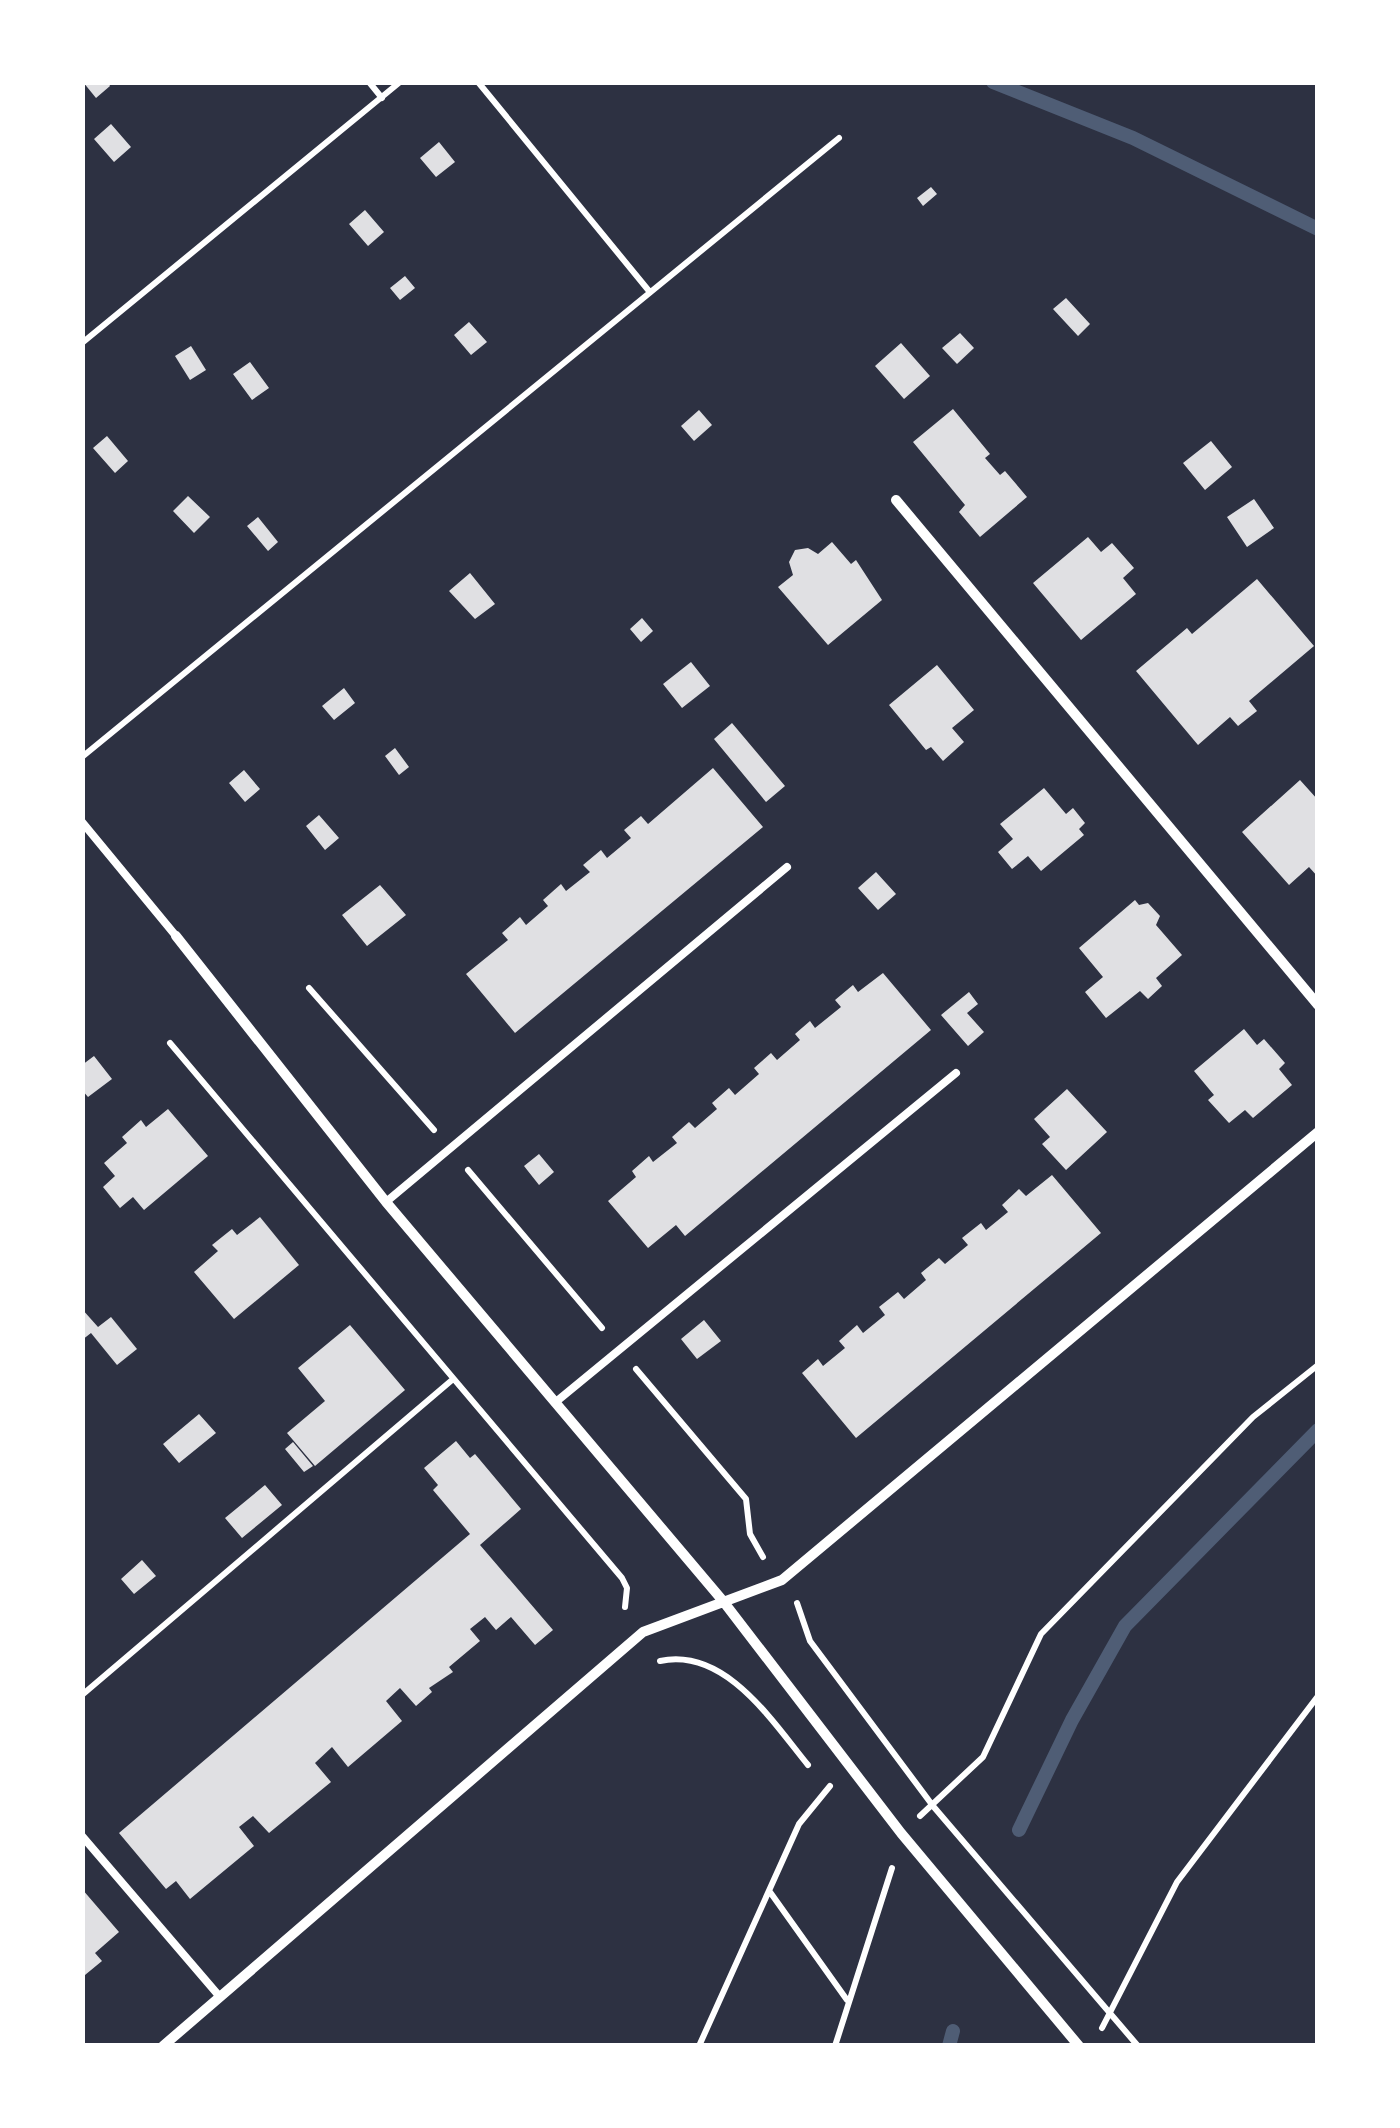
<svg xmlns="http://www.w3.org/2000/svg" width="1400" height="2128" font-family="'Playfair Display',serif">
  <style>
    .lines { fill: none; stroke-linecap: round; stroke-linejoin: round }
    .stream { stroke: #4f5d75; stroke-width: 14 }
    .building { fill: #e0e0e3 }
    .path { stroke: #fff; stroke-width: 6 }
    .service { stroke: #fff; stroke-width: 8 }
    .minor { stroke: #fff; stroke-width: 10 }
  </style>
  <rect width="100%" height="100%" fill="#2d3142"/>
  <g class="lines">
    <path class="stream" d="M 993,82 L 1133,138 L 1318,229
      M 1019,1830 L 1072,1720 L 1125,1626 L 1318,1430
      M 949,2046 L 953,2031"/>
  </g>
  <path class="building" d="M 83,82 L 108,82 L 110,86 L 96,98 Z
    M 111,124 L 131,147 L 114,162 L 94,139 Z
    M 439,142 L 455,162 L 436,177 L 420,158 Z
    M 931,187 L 937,194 L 923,206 L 917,198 Z
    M 365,210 L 384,232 L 368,246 L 349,224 Z
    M 405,276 L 415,288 L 400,300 L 390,288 Z
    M 1066,298 L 1090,324 L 1078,336 L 1053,309 Z
    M 469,322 L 487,342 L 471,355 L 454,335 Z
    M 960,333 L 974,348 L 957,364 L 942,348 Z
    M 901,343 L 930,376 L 904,399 L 875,366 Z
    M 191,346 L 206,370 L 190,380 L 175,356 Z
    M 250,362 L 269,388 L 252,400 L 233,374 Z
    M 953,409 L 990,454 L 985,458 L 1000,475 L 1005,471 L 1027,497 L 980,537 L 959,512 L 965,505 L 913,442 Z
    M 699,410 L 712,425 L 694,441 L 681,426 Z
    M 107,436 L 128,461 L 115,473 L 93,448 Z
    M 1211,441 L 1232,467 L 1205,490 L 1183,463 Z
    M 188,496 L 210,517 L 194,533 L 173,511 Z
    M 1254,499 L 1274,528 L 1247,547 L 1227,517 Z
    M 258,517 L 278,542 L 268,551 L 247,526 Z
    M 1088,537 L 1101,552 L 1112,543 L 1134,568 L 1123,578 L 1136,594 L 1081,640 L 1033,583 Z
    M 832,542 L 851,564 L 856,560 L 882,600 L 828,645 L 778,587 L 793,575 L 789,562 L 795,550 L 808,548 L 818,554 Z
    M 470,573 L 495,604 L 475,619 L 449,591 Z
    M 1257,579 L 1314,646 L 1249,701 L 1257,711 L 1238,726 L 1230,717 L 1198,745 L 1136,671 L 1187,628 L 1192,634 Z
    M 642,618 L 653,631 L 641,642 L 630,629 Z
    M 691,662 L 710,686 L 682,708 L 663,684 Z
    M 937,665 L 974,710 L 952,728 L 964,742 L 943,761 L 931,747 L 926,750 L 889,705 Z
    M 344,688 L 355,703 L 334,720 L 322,706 Z
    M 732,723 L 785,786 L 766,802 L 714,739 Z
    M 395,748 L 409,767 L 399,775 L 385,756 Z
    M 713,768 L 763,827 L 515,1033 L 466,974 L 508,940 L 502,933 L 520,917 L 526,925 L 548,906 L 543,900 L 561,884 L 566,891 L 590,872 L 583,865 L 601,850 L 607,858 L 631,838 L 624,830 L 641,816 L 648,824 Z
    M 244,770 L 260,789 L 245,802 L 229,783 Z
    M 1300,780 L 1318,800 L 1318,877 L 1309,867 L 1289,885 L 1242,832 Z
    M 1044,788 L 1066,814 L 1073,808 L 1085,823 L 1079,829 L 1084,835 L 1041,871 L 1028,856 L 1012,869 L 998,852 L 1013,839 L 1000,824 Z
    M 319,815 L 339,838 L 325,850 L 306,826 Z
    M 876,872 L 896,894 L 878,910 L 858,888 Z
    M 380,885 L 406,915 L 367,946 L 342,915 Z
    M 1135,900 L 1139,905 L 1148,903 L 1160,916 L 1156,925 L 1182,955 L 1156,978 L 1162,986 L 1148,999 L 1140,991 L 1106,1018 L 1085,992 L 1103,977 L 1079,948 Z
    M 883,973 L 931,1030 L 685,1236 L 676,1225 L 648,1248 L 608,1201 L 636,1177 L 632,1171 L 649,1156 L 653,1162 L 677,1143 L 672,1137 L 689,1122 L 695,1128 L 717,1109 L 712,1103 L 729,1088 L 735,1095 L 759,1074 L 754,1068 L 771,1053 L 777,1060 L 800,1040 L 795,1034 L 810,1021 L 815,1028 L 841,1007 L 835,1000 L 853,985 L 858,992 Z
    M 969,992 L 978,1004 L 967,1013 L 984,1032 L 968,1046 L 941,1015 Z
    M 1244,1029 L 1257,1045 L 1264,1039 L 1285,1063 L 1279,1069 L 1292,1085 L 1253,1118 L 1245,1110 L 1229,1123 L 1208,1100 L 1214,1095 L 1194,1071 Z
    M 94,1056 L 112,1079 L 88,1097 L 82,1090 L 82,1065 Z
    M 1067,1089 L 1107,1132 L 1066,1170 L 1042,1144 L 1050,1137 L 1034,1119 Z
    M 168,1109 L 208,1156 L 144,1210 L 133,1197 L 120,1208 L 103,1187 L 115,1176 L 104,1163 L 127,1143 L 122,1137 L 141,1120 L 146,1127 Z
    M 539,1154 L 554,1172 L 539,1185 L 524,1166 Z
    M 1052,1175 L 1101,1233 L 856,1438 L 802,1373 L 818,1359 L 823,1366 L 845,1348 L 839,1341 L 857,1325 L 863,1333 L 885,1315 L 879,1307 L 898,1292 L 904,1299 L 926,1280 L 921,1273 L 939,1258 L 945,1264 L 968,1245 L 962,1238 L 981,1223 L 986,1230 L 1008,1212 L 1002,1205 L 1019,1189 L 1026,1196 Z
    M 260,1217 L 299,1265 L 234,1319 L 194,1272 L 218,1251 L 212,1245 L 232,1229 L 237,1235 Z
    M 82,1309 L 98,1327 L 111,1317 L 137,1349 L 117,1365 L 91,1333 L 82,1340 Z
    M 704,1320 L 721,1341 L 697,1359 L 681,1339 Z
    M 350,1325 L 405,1390 L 315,1466 L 287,1433 L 325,1401 L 298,1368 Z
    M 199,1414 L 216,1433 L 179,1463 L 163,1444 Z
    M 456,1441 L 470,1458 L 475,1454 L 521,1509 L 480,1545 L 553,1630 L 535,1645 L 511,1617 L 496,1630 L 485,1617 L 470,1629 L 480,1641 L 449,1667 L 453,1672 L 429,1688 L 432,1692 L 416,1706 L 400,1688 L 386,1701 L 402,1721 L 348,1767 L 332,1747 L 315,1763 L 331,1782 L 269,1833 L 253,1816 L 239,1827 L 254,1846 L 190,1899 L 176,1881 L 166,1889 L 119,1833 L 470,1534 L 433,1490 L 438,1485 L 424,1468 Z
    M 293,1442 L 313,1466 L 304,1472 L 285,1449 Z
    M 265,1485 L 282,1505 L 242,1538 L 225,1518 Z
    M 142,1560 L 156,1576 L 134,1594 L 121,1579 Z
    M 82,1889 L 119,1932 L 95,1953 L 102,1961 L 85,1975 Z"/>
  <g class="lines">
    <path class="path" d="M 369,82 L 382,98
      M 478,82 L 649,291
      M 82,343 L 400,82
      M 82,757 L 839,138
      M 309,988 L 434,1130
      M 170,1043 L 622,1578 L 627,1588 L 625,1607
      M 468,1170 L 602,1328
      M 636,1369 L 746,1499 L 750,1534 L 763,1557
      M 797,1603 L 810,1641 L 933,1806 L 1138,2046
      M 660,1661 C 725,1647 772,1721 808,1765
      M 82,1695 L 452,1380
      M 920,1816 L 983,1757 L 1041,1634 L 1253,1417 L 1318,1365
      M 770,1892 L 847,2000
      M 1102,2028 L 1177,1882 L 1318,1696
      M 699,2046 L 799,1824 L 830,1786
      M 835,2046 L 892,1868"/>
    <path class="service" d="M 82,822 L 176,936
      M 386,1202 L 787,867
      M 557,1401 L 956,1073
      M 82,1836 L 220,1997"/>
    <path class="minor" d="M 896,500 L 1318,1005
      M 176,936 L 386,1202 L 723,1601 L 901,1833 L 1079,2046
      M 163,2046 L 643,1632 L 782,1580 L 1318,1132"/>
  </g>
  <rect width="1400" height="2128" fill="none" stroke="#ffffff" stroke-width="170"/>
</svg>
